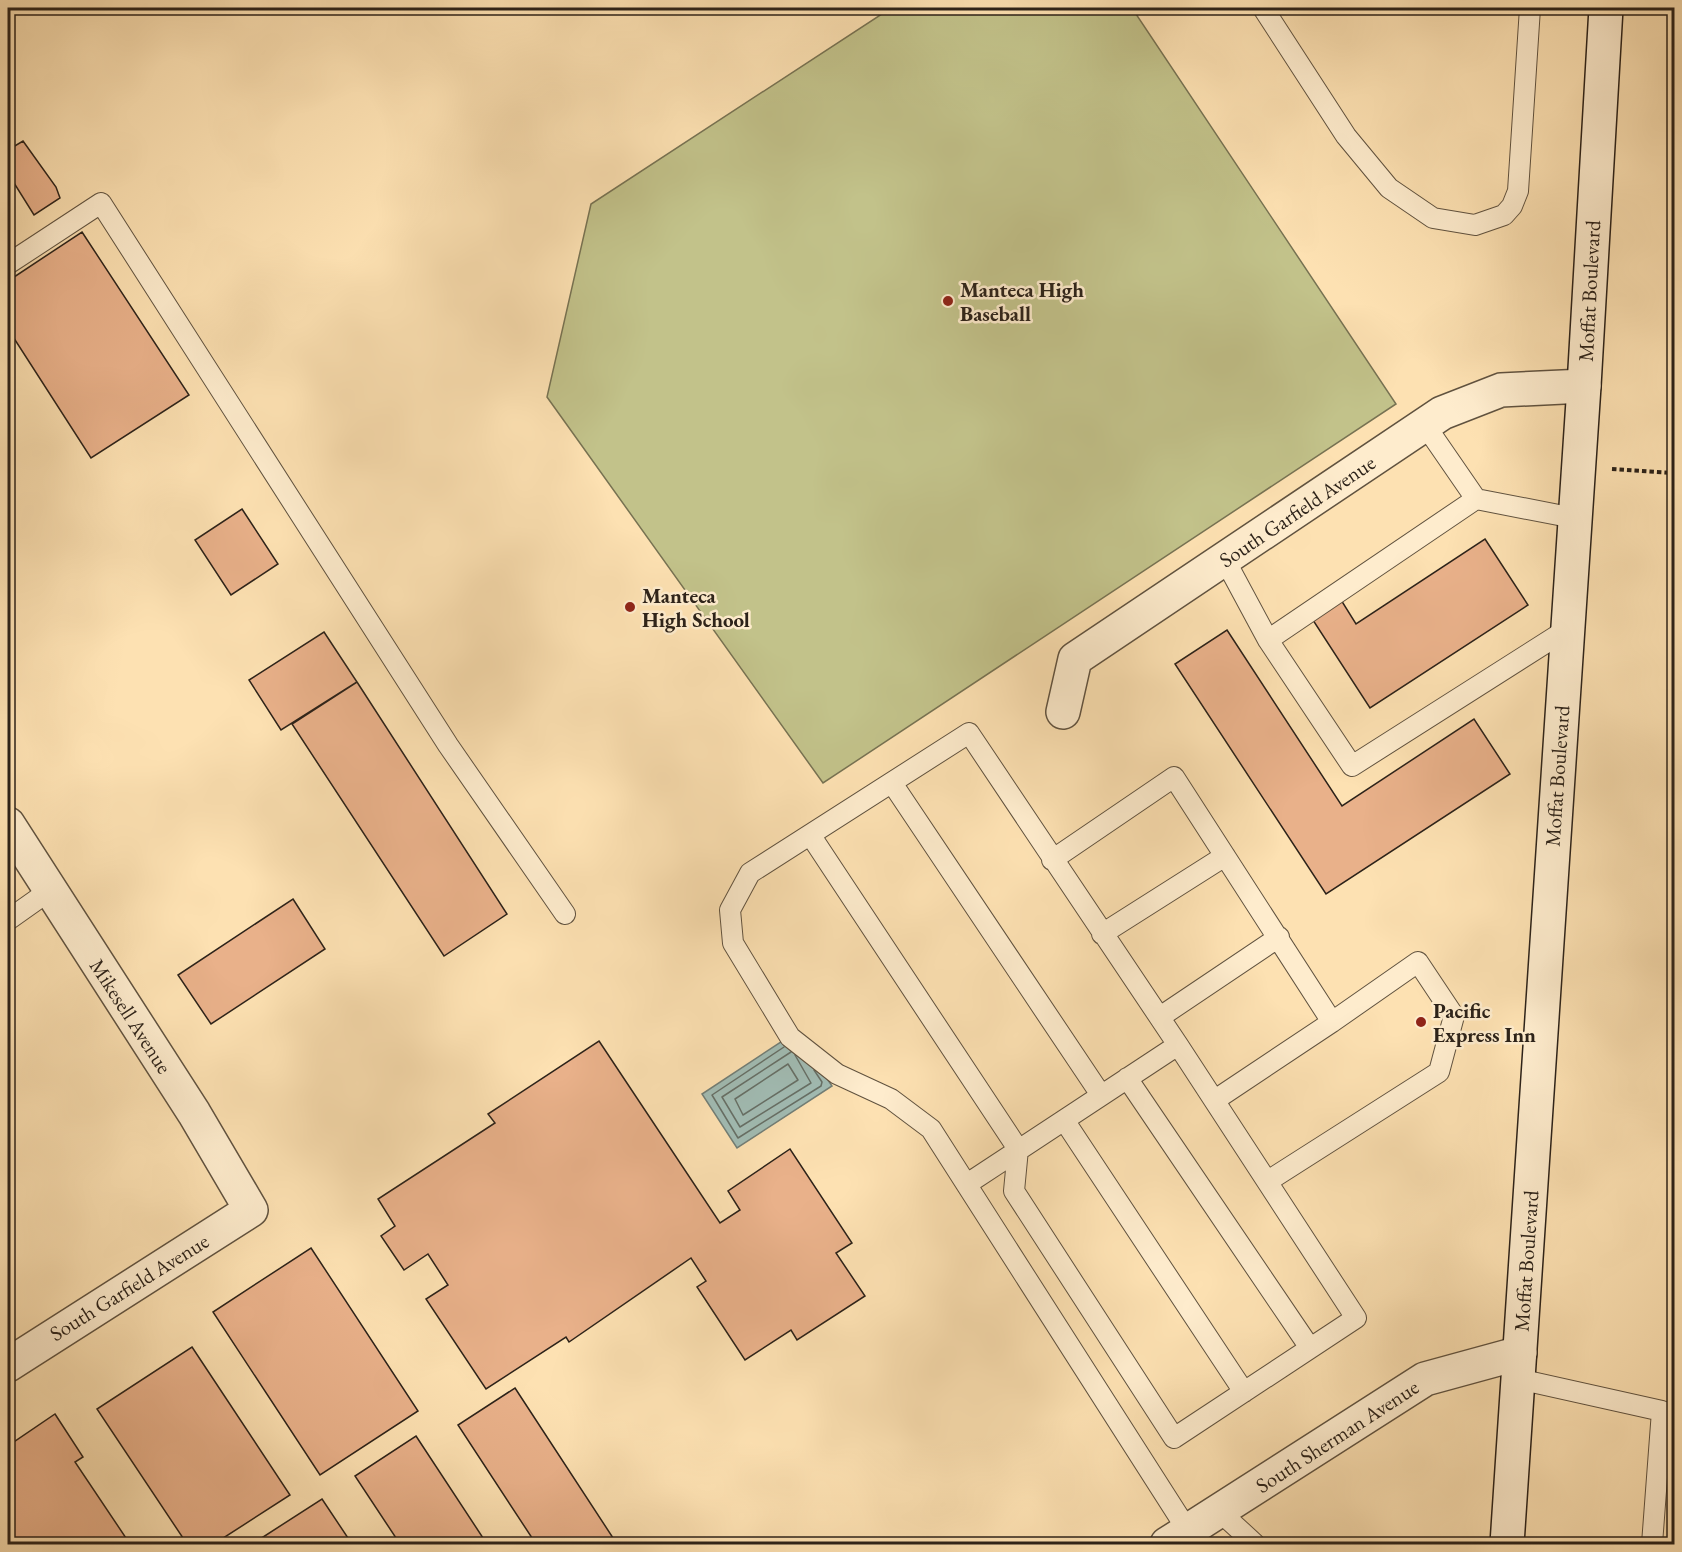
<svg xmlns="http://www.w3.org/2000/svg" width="1682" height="1552" font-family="'EB Garamond',serif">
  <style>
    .green { fill: #c2c28a; stroke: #777252; stroke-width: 1.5 }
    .water { fill: #a1bcb4; stroke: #727e76; stroke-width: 1.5 }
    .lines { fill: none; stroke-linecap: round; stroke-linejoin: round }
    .shore { stroke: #666f66; stroke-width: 1.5 }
    .building { fill: #e9b18a; stroke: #2c2219; stroke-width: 1.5 }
    .lane-casing { stroke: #60523f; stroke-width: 22 }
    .street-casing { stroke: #60523f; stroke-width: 36 }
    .secondary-casing { stroke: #2c2219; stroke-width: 36 }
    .path { stroke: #2c2219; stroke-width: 4; stroke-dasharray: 4.5 3; stroke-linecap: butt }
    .lane { stroke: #feeccd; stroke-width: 20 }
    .street { stroke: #feeccd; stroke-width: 33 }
    .secondary { stroke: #feeccd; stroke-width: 33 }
    .poi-dot { fill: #8f2418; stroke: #feeccd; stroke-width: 2 }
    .labels { text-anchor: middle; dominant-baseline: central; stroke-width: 5; stroke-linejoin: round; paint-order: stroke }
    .poi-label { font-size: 21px; font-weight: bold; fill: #2c2219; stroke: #feeccd; text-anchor: start }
    .street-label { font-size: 21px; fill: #2c2219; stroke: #feeccd }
  </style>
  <rect width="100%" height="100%" fill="#fde1b2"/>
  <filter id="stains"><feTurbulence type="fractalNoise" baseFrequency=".00333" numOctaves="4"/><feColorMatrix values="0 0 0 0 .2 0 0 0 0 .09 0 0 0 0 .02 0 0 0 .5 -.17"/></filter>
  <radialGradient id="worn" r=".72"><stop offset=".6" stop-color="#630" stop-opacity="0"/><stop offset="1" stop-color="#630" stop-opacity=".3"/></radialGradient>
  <path class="green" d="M 891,8 L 1132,8 L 1396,404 L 823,783 L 547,397 L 591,204 Z"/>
  <path class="water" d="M 796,1032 L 832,1086 L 737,1148 L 702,1094 Z"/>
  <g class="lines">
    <path class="shore" d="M 784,1047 L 712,1095 L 738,1138 L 821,1086 L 822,1082 L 814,1070
      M 791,1052 L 722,1097 L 740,1127 L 811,1083 L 795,1055
      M 788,1064 L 798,1080 L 743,1115 L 735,1099 Z"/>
  </g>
  <path class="building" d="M 23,141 L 56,187 L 60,198 L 34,215 L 9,175 L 8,167 L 8,150 Z
    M 82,232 L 189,395 L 91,458 L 8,329 L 8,281 Z
    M 242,509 L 278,564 L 231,595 L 195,540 Z
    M 1485,539 L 1528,605 L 1370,708 L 1309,614 L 1338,595 L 1356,624 Z
    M 1227,630 L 1342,806 L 1474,719 L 1510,774 L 1326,894 L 1175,664 Z
    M 324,632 L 357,682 L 281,730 L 249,680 Z
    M 357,682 L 507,914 L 444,956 L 292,724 Z
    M 293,899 L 325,949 L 211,1024 L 178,975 Z
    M 599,1041 L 720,1223 L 740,1210 L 728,1191 L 790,1149 L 852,1243 L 836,1253 L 865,1296 L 797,1340 L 791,1330 L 745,1360 L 697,1287 L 706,1281 L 691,1258 L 569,1342 L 566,1337 L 486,1389 L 426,1299 L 448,1285 L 428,1254 L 404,1270 L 381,1236 L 395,1226 L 378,1199 L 495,1123 L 488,1114 Z
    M 311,1248 L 418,1411 L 320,1475 L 213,1312 Z
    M 192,1347 L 290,1495 L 214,1544 L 187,1544 L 97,1409 Z
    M 515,1388 L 617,1544 L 536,1544 L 458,1425 Z
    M 55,1414 L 83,1457 L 75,1462 L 130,1544 L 8,1544 L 8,1446 Z
    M 416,1436 L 487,1544 L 400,1544 L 355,1476 Z
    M 322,1499 L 352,1544 L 264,1544 L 260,1539 Z"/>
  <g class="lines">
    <defs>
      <path id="lane" d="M 1263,8 L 1346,136 L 1389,188 L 1433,218 L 1475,225 L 1504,215 L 1512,206 L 1518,191 L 1530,8
        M 8,264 L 101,203 L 448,745 L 565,914
        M 1425,425 L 1476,499 L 1574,518
        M 1225,560 L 1268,640 L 1352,766 L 1566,630
        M 1268,640 L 1476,499
        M 892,783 L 1101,1095
        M 811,836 L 1018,1149 L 1014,1191 L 1174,1438 L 1356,1318 L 1178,1045 L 969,733 L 750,873 L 730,910 L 733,943 L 790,1037 L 837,1074 L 891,1099 L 931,1129 L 1188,1531
        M 1052,860 L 1174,777 L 1332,1022 L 1418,962 L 1454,1016 L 1439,1072 L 1268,1181
        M 8,920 L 49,891
        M 1102,934 L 1225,856
        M 1160,1017 L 1279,937
        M 1127,1078 L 1310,1348
        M 1215,1100 L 1332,1022
        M 1064,1120 L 1244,1392
        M 967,1184 L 1178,1045
        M 1518,1379 L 1662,1411 L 1652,1544
        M 1219,1511 L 1255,1544"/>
      <path id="street" d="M 1063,712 L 1075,659 L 1442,413 L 1501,390 L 1584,386
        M 8,824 L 194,1113 L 251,1210 L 8,1365
        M 1167,1544 L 1425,1379 L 1520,1353"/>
      <path id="secondary" d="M 1507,1544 L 1584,386 L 1606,8"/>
    </defs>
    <use href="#lane" class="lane-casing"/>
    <use href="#street" class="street-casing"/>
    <use href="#secondary" class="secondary-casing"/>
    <path class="path" d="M 1612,469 L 1674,473"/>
    <use href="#lane" class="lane"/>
    <use href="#street" class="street"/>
    <use href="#secondary" class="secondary"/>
  </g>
  <g class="poi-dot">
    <circle cx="948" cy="301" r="6"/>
    <circle cx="630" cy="607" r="6"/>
    <circle cx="1421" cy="1022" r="6"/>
  </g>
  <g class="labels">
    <g class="poi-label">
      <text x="960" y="289">Manteca High<tspan x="960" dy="24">Baseball</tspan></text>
      <text x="642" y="595">Manteca<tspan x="642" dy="24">High School</tspan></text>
      <text x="1433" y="1010">Pacific<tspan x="1433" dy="24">Express Inn</tspan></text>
    </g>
    <g class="street-label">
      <text transform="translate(1589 291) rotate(-87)">Moffat Boulevard</text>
      <text transform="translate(1297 511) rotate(-34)">South Garfield Avenue</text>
      <text transform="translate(1557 776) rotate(-86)">Moffat Boulevard</text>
      <text transform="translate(131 1016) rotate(57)">Mikesell Avenue</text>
      <text transform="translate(1526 1261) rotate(-86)">Moffat Boulevard</text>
      <text transform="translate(129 1287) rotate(-32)">South Garfield Avenue</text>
      <text transform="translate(1337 1436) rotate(-33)">South Sherman Avenue</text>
    </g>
  </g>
  <rect width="1682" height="1552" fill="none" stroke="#fde1b2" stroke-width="30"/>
  <rect x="9" y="9" width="1664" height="1534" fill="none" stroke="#2c2219" stroke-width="3"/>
  <rect x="15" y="15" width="1652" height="1522" fill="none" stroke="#2c2219" stroke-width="1.5"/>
  <rect width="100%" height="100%" filter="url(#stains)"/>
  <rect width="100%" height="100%" fill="url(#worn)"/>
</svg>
